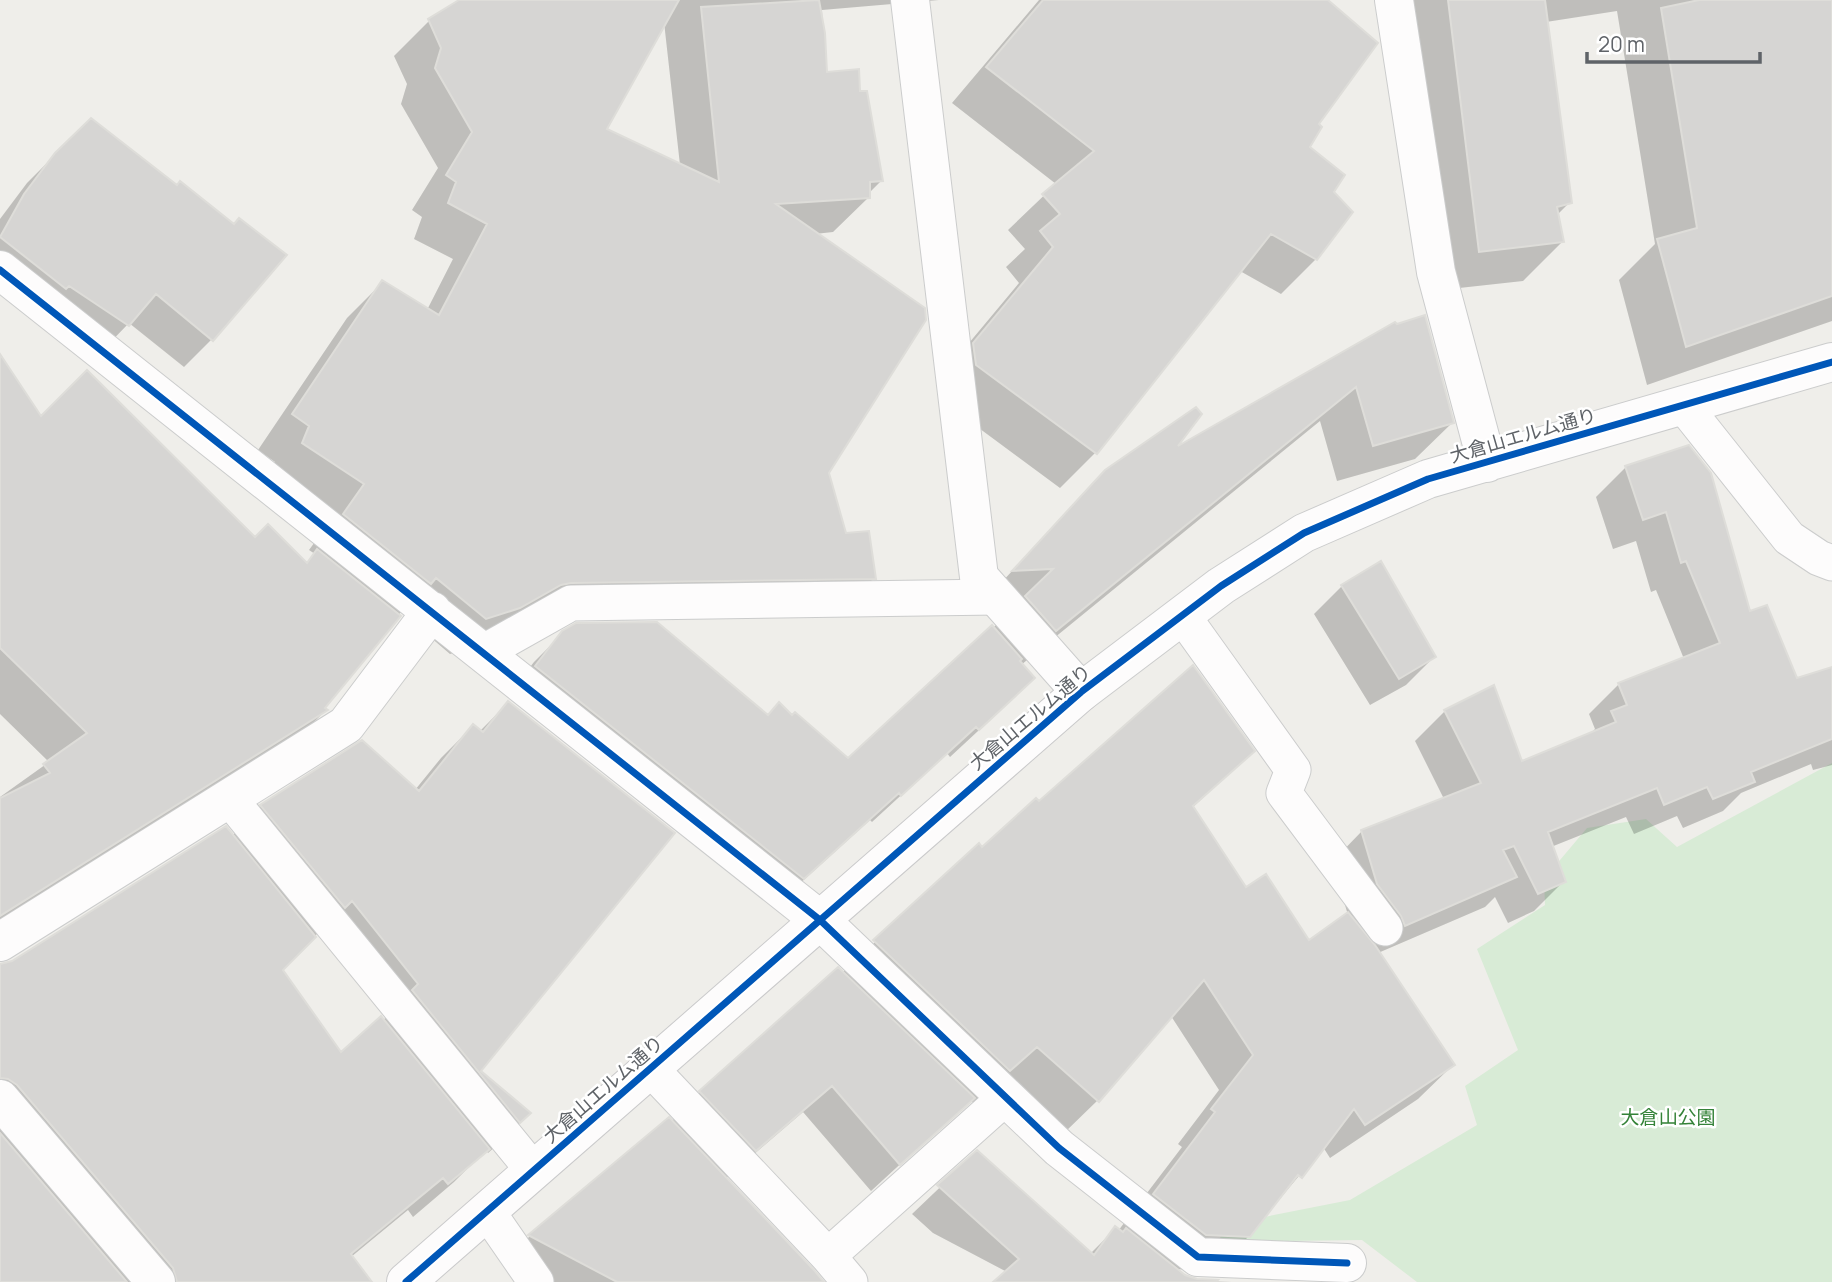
<svg xmlns="http://www.w3.org/2000/svg" width="1832" height="1282" font-family="Manrope,'Noto Sans JP',sans-serif">
  <style>
    .green { fill: #d8ebd6 }
    .shadow { fill: #0003; fill-rule: evenodd }
    .building { fill: #d6d5d3; stroke: #deddd9; stroke-width: 2 }
    .lines { fill: none; stroke-linecap: round; stroke-linejoin: round }
    .lane-casing { stroke: #cbcccc; stroke-width: 37 }
    .street-casing { stroke: #cbcccc; stroke-width: 40 }
    .secondary-casing { stroke: #cacacb; stroke-width: 40 }
    .lane { stroke: #fdfcfc; stroke-width: 35 }
    .street { stroke: #fdfcfc; stroke-width: 38 }
    .secondary { stroke: #fdfcfc; stroke-width: 38 }
    .cycleway-casing { stroke: #fff; stroke-width: 11 }
    .cycleway { stroke: #0057b8; stroke-width: 7 }
    .labels { text-anchor: middle; dominant-baseline: central; stroke-width: 5; stroke-linejoin: round; paint-order: stroke }
    .street-label { font-size: 19px; fill: #5f6368; stroke: #fff }
    .park-label { font-size: 19px; fill: #348238; stroke: #fff }
  </style>
  <rect width="100%" height="100%" fill="#efeeea"/>
  <path class="green" d="M 1832,763 L 1832,1282 L 1417,1282 L 1362,1240 L 1219,1242 L 1224,1225 L 1350,1200 L 1477,1125 L 1465,1086 L 1518,1050 L 1477,949 L 1545,905 L 1544,879 L 1587,828 L 1646,819 L 1677,847 Z"/>
  <path class="shadow" d="M 463,0 L 939,0 L 822,10 L 825,73 L 859,93 L 881,181 L 869,193 L 869,197 L 833,232 L 815,234 L 827,472 L 845,535 L 874,578 L 839,613 L 534,617 L 484,643 L 450,654 L 401,612 L 323,708 L 326,710 L 292,744 L 0,927 L 0,797 L 49,762 L 0,714 L 0,358 L 41,419 L 255,539 L 306,563 L 315,554 L 309,550 L 331,520 L 269,478 L 275,462 L 258,450 L 347,318 L 382,283 L 427,310 L 453,259 L 414,239 L 422,217 L 412,210 L 438,168 L 401,104 L 407,84 L 394,56 L 429,21 ZM 664,22 L 680,165 L 604,130 Z
    M 1039,0 L 1325,0 L 1376,41 L 1316,124 L 1307,147 L 1332,192 L 1316,259 L 1281,294 L 1240,271 L 1095,453 L 1060,488 L 941,400 L 939,379 L 1019,283 L 1006,267 L 1025,249 L 1008,230 L 1056,184 L 952,103 Z
    M 1405,0 L 1832,0 L 1832,321 L 1647,385 L 1619,280 L 1655,244 L 1617,11 L 1546,22 L 1570,202 L 1557,215 L 1562,242 L 1523,281 L 1441,290 Z
    M 56,154 L 177,187 L 212,339 L 184,367 L 129,323 L 100,353 L 0,285 L 0,219 L 27,183 Z
    M 1395,324 L 1452,423 L 1415,459 L 1337,481 L 1320,421 L 1021,665 L 1033,678 L 1005,706 L 950,757 L 947,753 L 872,822 L 870,820 L 775,906 L 508,695 L 534,662 L 563,633 L 767,716 L 848,760 L 1018,605 L 979,607 L 1069,509 Z
    M 1689,447 L 1749,614 L 1796,680 L 1832,669 L 1832,765 L 1813,770 L 1811,764 L 1741,793 L 1723,811 L 1683,828 L 1677,816 L 1634,834 L 1626,817 L 1551,847 L 1564,881 L 1534,911 L 1508,923 L 1495,897 L 1485,907 L 1378,953 L 1453,1065 L 1418,1099 L 1330,1158 L 1323,1147 L 1249,1236 L 1214,1271 L 1175,1269 L 1184,1276 L 1197,1281 L 1232,1282 L 996,1282 L 1007,1272 L 933,1233 L 912,1214 L 977,1152 L 1090,1254 L 1115,1229 L 1118,1231 L 1182,1147 L 1178,1144 L 1219,1090 L 1171,1016 L 1098,1100 L 1063,1134 L 975,1104 L 970,1100 L 871,1191 L 803,1112 L 725,1179 L 820,1282 L 521,1282 L 504,1262 L 532,1234 L 671,1122 L 700,1092 L 842,973 L 978,846 L 982,849 L 1039,803 L 1253,751 L 1192,808 L 1246,890 L 1308,942 L 1348,915 L 1332,862 L 1362,831 L 1444,799 L 1415,741 L 1445,711 L 1493,688 L 1521,764 L 1589,735 L 1595,729 L 1589,714 L 1619,684 L 1684,659 L 1656,590 L 1651,592 L 1636,541 L 1613,549 L 1596,497 L 1626,467 Z
    M 1380,564 L 1434,657 L 1406,685 L 1370,705 L 1314,614 L 1342,586 Z
    M 508,703 L 479,1071 L 529,1114 L 497,1145 L 488,1153 L 486,1150 L 454,1182 L 413,1217 L 408,1210 L 351,1257 L 342,1282 L 0,1282 L 0,966 L 12,962 L 232,836 L 261,806 L 415,790 L 441,758 L 473,726 L 480,731 ZM 319,932 L 388,1016 L 340,1054 L 280,970 Z"/>
  <path class="building" d="M 459,0 L 679,0 L 607,129 L 719,182 L 701,7 L 819,0 L 825,33 L 827,72 L 859,69 L 860,91 L 867,91 L 883,181 L 870,182 L 870,198 L 776,204 L 925,308 L 926,320 L 829,473 L 846,533 L 869,531 L 876,579 L 571,583 L 561,585 L 520,608 L 486,619 L 436,578 L 431,584 L 343,514 L 364,484 L 302,443 L 309,426 L 292,414 L 382,280 L 439,315 L 487,224 L 448,203 L 456,182 L 446,175 L 472,132 L 435,68 L 441,48 L 428,19 Z
    M 1043,0 L 1328,0 L 1378,43 L 1319,124 L 1322,127 L 1310,147 L 1345,175 L 1334,192 L 1353,212 L 1317,260 L 1271,234 L 1097,454 L 976,365 L 973,343 L 1053,247 L 1040,231 L 1060,214 L 1042,194 L 1094,151 L 986,67 Z
    M 1448,0 L 1545,0 L 1572,203 L 1557,207 L 1564,242 L 1479,252 Z
    M 1699,0 L 1832,0 L 1832,296 L 1686,347 L 1657,239 L 1697,228 L 1661,8 Z
    M 91,118 L 177,185 L 180,181 L 234,224 L 239,218 L 287,255 L 213,341 L 156,294 L 129,326 L 69,286 L 66,289 L 0,237 L 24,194 L 55,153 Z
    M 1425,315 L 1454,423 L 1373,446 L 1356,387 L 1056,631 L 1025,596 L 1053,569 L 1012,571 L 1105,470 L 1196,407 L 1202,414 L 1178,446 L 1395,322 L 1397,324 Z
    M 0,354 L 41,416 L 87,370 L 255,537 L 268,524 L 307,563 L 317,549 L 401,616 L 325,708 L 328,710 L 0,916 L 0,798 L 50,773 L 43,764 L 87,733 L 0,648 Z
    M 1689,445 L 1711,473 L 1750,611 L 1767,605 L 1797,678 L 1832,667 L 1832,739 L 1751,772 L 1755,782 L 1713,799 L 1707,787 L 1664,805 L 1657,788 L 1548,832 L 1566,882 L 1538,894 L 1514,846 L 1503,850 L 1517,877 L 1405,926 L 1401,916 L 1377,884 L 1361,830 L 1481,783 L 1444,710 L 1494,685 L 1522,761 L 1616,722 L 1611,711 L 1627,705 L 1618,683 L 1720,643 L 1686,561 L 1681,563 L 1666,512 L 1643,520 L 1625,466 Z
    M 1381,561 L 1436,657 L 1399,679 L 1341,585 Z
    M 657,622 L 768,715 L 779,702 L 792,715 L 795,712 L 848,758 L 992,625 L 1022,659 L 1020,661 L 1035,678 L 979,730 L 976,727 L 901,796 L 899,793 L 804,879 L 535,666 L 562,631 L 576,623 Z
    M 1193,665 L 1255,751 L 1193,806 L 1246,887 L 1266,874 L 1309,940 L 1348,912 L 1375,945 L 1455,1065 L 1365,1125 L 1354,1109 L 1302,1178 L 1298,1175 L 1250,1237 L 1206,1235 L 1153,1194 L 1215,1112 L 1211,1109 L 1253,1055 L 1204,980 L 1099,1102 L 1037,1047 L 1010,1071 L 873,940 L 979,843 L 982,847 L 1036,798 L 1039,801 Z
    M 508,701 L 675,833 L 481,1071 L 531,1113 L 520,1123 L 412,990 L 418,984 L 352,901 L 345,908 L 260,805 L 362,740 L 419,791 L 473,724 L 483,732 Z
    M 226,826 L 316,937 L 283,970 L 341,1052 L 381,1016 L 490,1149 L 448,1184 L 443,1178 L 351,1254 L 372,1282 L 177,1282 L 173,1268 L 17,1085 L 8,1079 L 0,1078 L 0,964 L 12,961 Z
    M 838,967 L 975,1098 L 900,1165 L 832,1086 L 756,1151 L 699,1091 Z
    M 669,1117 L 813,1269 L 824,1282 L 617,1282 L 528,1235 Z
    M 0,1133 L 127,1282 L 0,1282 Z
    M 977,1150 L 1094,1255 L 1115,1226 L 1123,1232 L 1126,1228 L 1185,1275 L 1197,1279 L 1218,1280 L 1216,1282 L 993,1282 L 1019,1259 L 937,1185 Z"/>
  <g class="lines">
    <defs>
      <path id="lane" d="M 1684,406 L 1789,538 L 1819,558 L 1832,563
        M 1182,615 L 1293,770 L 1284,793 L 1385,928
        M 484,652 L 571,603 L 997,597
        M 229,798 L 533,1170
        M 650,1068 L 828,1256 L 850,1282
        M 487,1211 L 536,1282
        M 828,1256 L 1006,1097"/>
      <path id="street" d="M 910,0 L 979,577 L 1081,692 L 1221,586 L 1304,533 L 1428,479 L 1832,362
        M 1394,0 L 1436,272 L 1487,463
        M 0,270 L 820,920 L 1059,1148 L 1198,1257 L 1347,1263
        M 0,942 L 346,725 L 432,611
        M 0,1099 L 156,1282"/>
      <path id="secondary" d="M 406,1282 L 1081,692"/>
    </defs>
    <use href="#lane" class="lane-casing"/>
    <use href="#street" class="street-casing"/>
    <use href="#secondary" class="secondary-casing"/>
    <use href="#lane" class="lane"/>
    <use href="#street" class="street"/>
    <use href="#secondary" class="secondary"/>
    <defs>
      <path id="cycleway" d="M 0,270 L 820,920 L 1059,1148 L 1198,1257 L 1347,1263
        M 406,1282 L 1081,692 L 1221,586 L 1304,533 L 1428,479 L 1832,362"/>
    </defs>
    <use href="#cycleway" class="cycleway-casing"/>
    <use href="#cycleway" class="cycleway"/>
  </g>
  <g class="labels">
    <g class="street-label">
      <text transform="translate(1523 435) rotate(-16)">大倉山エルム通り</text>
      <text transform="translate(1030 717) rotate(-40)">大倉山エルム通り</text>
      <text transform="translate(603 1089) rotate(-41)">大倉山エルム通り</text>
    </g>
    <g class="park-label">
      <text x="1668" y="1117">大倉山公園</text>
    </g>
  </g>
  <path d="M1587 52v10h173v-10" fill="none" stroke="#5f6368" stroke-width="3.5"/>
  <text x="1598" y="52" font-size="21" fill="#5f6368" stroke="#ffffff" stroke-width="5" paint-order="stroke">20 m</text>
</svg>
